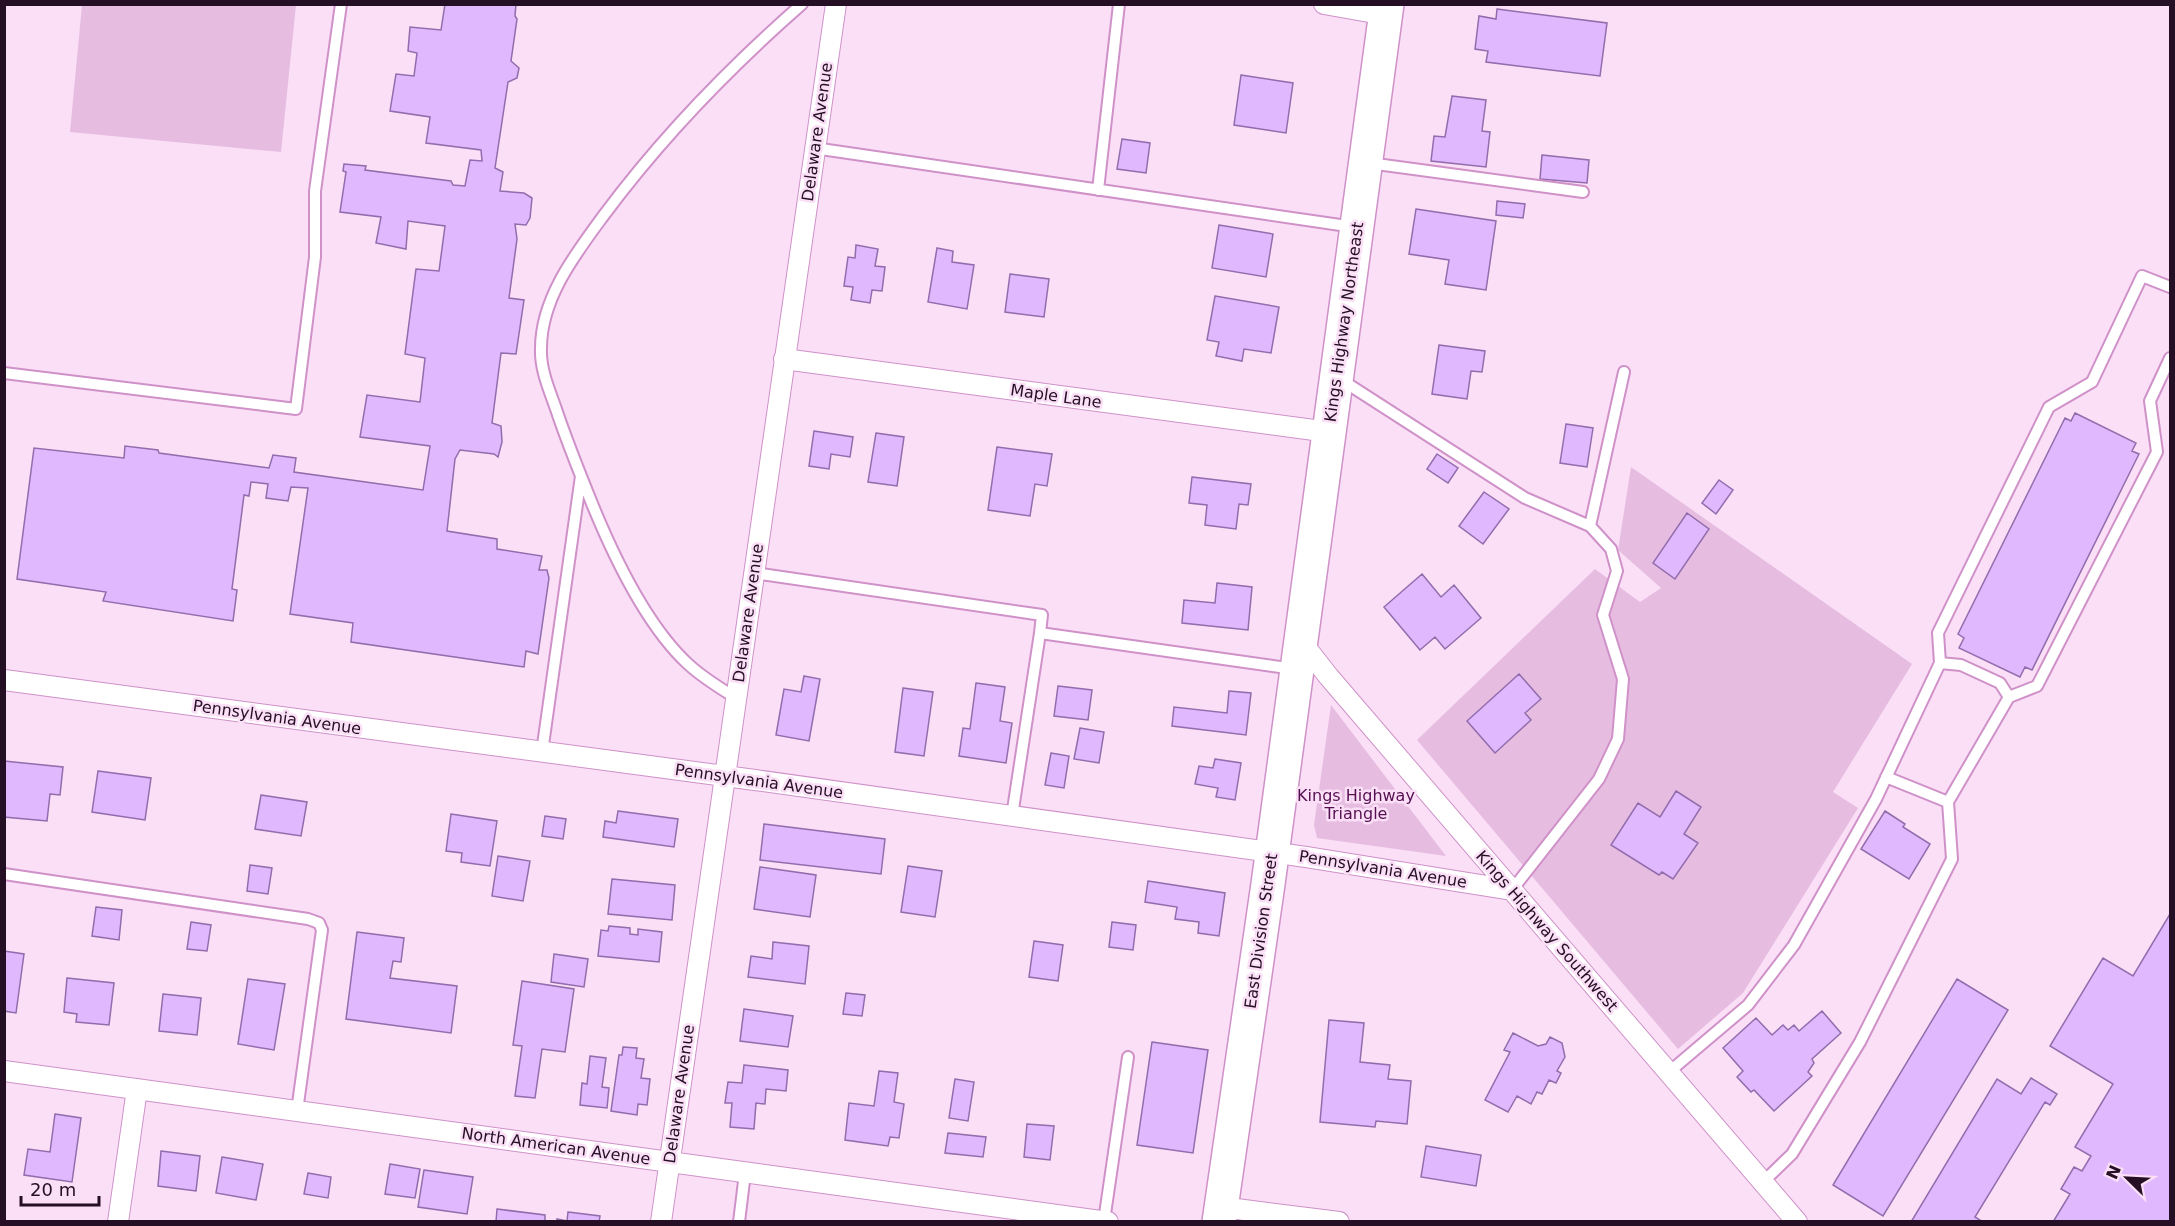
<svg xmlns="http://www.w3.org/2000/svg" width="2175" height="1226" font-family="'DejaVu Sans',sans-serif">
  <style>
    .green { fill: #e6bde1 }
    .building { fill: #e0b8fd; stroke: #926cac; stroke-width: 1.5 }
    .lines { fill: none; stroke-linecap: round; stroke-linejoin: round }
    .service-casing { stroke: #cf91c8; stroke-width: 14 }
    .minor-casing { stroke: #cf91c8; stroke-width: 22 }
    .trunk-casing { stroke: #cf91c8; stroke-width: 36 }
    .service { stroke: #fff; stroke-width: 10 }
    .minor { stroke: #fff; stroke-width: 20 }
    .trunk { stroke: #fff; stroke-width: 33 }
    .labels { text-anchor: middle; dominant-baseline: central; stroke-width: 5; stroke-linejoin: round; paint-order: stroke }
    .street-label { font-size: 16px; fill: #250f24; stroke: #fadff6 }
    .park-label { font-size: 16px; fill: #561052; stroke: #fadff6 }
  </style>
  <rect width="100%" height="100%" fill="#fadff6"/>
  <path class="green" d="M 82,5 L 296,5 L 281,152 L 70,132 Z
    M 1631,467 L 1912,664 L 1833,792 L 1858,808 L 1743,993 L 1678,1049 L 1417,740 L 1595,569 L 1640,602 L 1661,588 L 1618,550 Z
    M 1331,705 L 1446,856 L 1317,838 L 1314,825 Z"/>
  <path class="building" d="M 445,4 L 516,4 L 515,16 L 517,19 L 511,61 L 519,68 L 517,78 L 508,82 L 495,168 L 503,172 L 500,191 L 524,193 L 532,198 L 530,218 L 526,225 L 515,224 L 517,239 L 509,298 L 524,300 L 516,354 L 501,353 L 492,423 L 501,426 L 502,442 L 498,457 L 494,454 L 460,450 L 455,459 L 447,531 L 497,539 L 497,549 L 542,556 L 539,570 L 547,570 L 549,578 L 538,654 L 526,651 L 524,667 L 351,642 L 353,623 L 290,614 L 308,488 L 291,487 L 288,501 L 266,498 L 268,484 L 251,482 L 249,496 L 244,495 L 232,589 L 237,590 L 233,621 L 103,601 L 106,592 L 17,579 L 34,448 L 124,458 L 125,446 L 158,450 L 159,453 L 269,468 L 273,455 L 296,458 L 294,472 L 423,490 L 430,446 L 360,437 L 367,395 L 420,402 L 425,358 L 405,354 L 416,269 L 439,271 L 445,226 L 408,221 L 406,249 L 376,243 L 381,217 L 340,212 L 346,172 L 343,171 L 344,164 L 366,166 L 365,170 L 451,181 L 453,185 L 465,186 L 470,160 L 482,161 L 481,150 L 426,143 L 430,117 L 390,111 L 396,74 L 414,76 L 417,53 L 408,51 L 410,27 L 441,30 Z
    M 1497,9 L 1607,23 L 1600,76 L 1486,62 L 1488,51 L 1475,49 L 1479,16 L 1496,19 Z
    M 1241,75 L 1293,83 L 1286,133 L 1234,125 Z
    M 1452,96 L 1486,100 L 1482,131 L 1490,132 L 1486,167 L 1431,161 L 1434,136 L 1445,137 Z
    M 1122,139 L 1150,143 L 1146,173 L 1117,169 Z
    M 1542,155 L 1589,160 L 1587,183 L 1540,179 Z
    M 1497,201 L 1525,204 L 1523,218 L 1496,215 Z
    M 1416,209 L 1496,221 L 1486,290 L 1445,284 L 1449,260 L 1409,254 Z
    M 1219,225 L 1273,234 L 1266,277 L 1212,268 Z
    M 856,245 L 878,249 L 875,266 L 885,267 L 882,291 L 872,290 L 870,303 L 851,300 L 853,287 L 844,286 L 848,257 L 855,258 Z
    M 937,248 L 953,251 L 952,262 L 974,265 L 967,309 L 928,302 Z
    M 1010,274 L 1049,279 L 1044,317 L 1005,312 Z
    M 1215,296 L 1279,307 L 1271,353 L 1244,349 L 1242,361 L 1216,356 L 1219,342 L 1207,340 Z
    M 1439,345 L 1485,351 L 1482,372 L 1471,371 L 1467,399 L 1432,394 Z
    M 2075,413 L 2136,443 L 2132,451 L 2139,454 L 2032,670 L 2025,667 L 2020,677 L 1959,648 L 1964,638 L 1958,634 L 2065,418 L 2071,421 Z
    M 1566,424 L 1593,428 L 1587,467 L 1560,463 Z
    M 814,431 L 853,437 L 850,457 L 831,454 L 829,469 L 809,466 Z
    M 876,433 L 904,437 L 897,486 L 868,482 Z
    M 997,447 L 1052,454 L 1047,486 L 1035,484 L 1030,516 L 988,510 Z
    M 1437,454 L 1458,468 L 1448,483 L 1427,469 Z
    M 1192,477 L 1251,484 L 1248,505 L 1239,504 L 1236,529 L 1205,525 L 1207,505 L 1189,503 Z
    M 1719,480 L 1733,490 L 1716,514 L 1702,503 Z
    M 1484,492 L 1509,509 L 1483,544 L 1459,526 Z
    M 1687,513 L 1709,529 L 1675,579 L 1653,563 Z
    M 1422,574 L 1441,597 L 1454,585 L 1481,618 L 1445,649 L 1435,637 L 1420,650 L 1384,607 Z
    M 1217,583 L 1252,587 L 1248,630 L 1182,623 L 1184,600 L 1215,603 Z
    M 1519,674 L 1541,699 L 1525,713 L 1531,720 L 1495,753 L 1467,721 Z
    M 804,676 L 820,679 L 809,741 L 776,735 L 784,689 L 801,692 Z
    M 976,683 L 1005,687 L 1000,721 L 1012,723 L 1006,763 L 959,756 L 963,728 L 970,729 Z
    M 1058,686 L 1092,690 L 1088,720 L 1054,716 Z
    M 903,688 L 933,692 L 924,756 L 895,752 Z
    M 1229,691 L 1251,693 L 1246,735 L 1172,726 L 1174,707 L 1227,713 Z
    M 1080,728 L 1104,732 L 1099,763 L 1074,759 Z
    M 1051,753 L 1069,756 L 1064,788 L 1045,785 Z
    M 1215,759 L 1241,763 L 1235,800 L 1216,797 L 1218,788 L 1195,784 L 1199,766 L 1213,768 Z
    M 4,761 L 63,767 L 60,795 L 50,794 L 47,821 L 4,817 Z
    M 98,771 L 151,778 L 145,820 L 92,812 Z
    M 1676,791 L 1701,807 L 1684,834 L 1698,843 L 1673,879 L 1662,872 L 1659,875 L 1611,845 L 1638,803 L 1660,817 Z
    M 261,795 L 307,802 L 301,836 L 255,829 Z
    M 618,811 L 678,819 L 674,847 L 603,837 L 605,821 L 616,823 Z
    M 1885,811 L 1905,824 L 1903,827 L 1930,844 L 1909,879 L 1861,849 Z
    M 451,814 L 497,821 L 490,866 L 461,862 L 462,853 L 446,851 Z
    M 545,816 L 566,819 L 563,839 L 542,836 Z
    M 764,824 L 885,839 L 881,874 L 760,860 Z
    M 498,856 L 530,861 L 523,901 L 492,896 Z
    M 250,865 L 272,868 L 268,894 L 247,891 Z
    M 908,866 L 942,871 L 935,917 L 901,912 Z
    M 760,867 L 816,875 L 810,917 L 754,909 Z
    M 612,879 L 675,885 L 672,920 L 608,914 Z
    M 1148,881 L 1225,893 L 1219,936 L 1198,933 L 1199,922 L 1175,919 L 1177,907 L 1145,902 Z
    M 96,907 L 122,910 L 119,940 L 92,936 Z
    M 2170,914 L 2170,1222 L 2053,1222 L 2070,1194 L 2061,1189 L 2074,1167 L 2082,1171 L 2091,1156 L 2075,1147 L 2113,1084 L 2050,1046 L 2103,958 L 2133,976 Z
    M 191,922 L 211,925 L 207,951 L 187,949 Z
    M 1112,922 L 1136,925 L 1133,950 L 1109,947 Z
    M 609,926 L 630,928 L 630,934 L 638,935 L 638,929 L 662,932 L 659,962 L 598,956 L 601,930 L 608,931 Z
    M 357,932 L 404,938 L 401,962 L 393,961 L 390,978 L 457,986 L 451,1033 L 346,1019 Z
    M 1034,941 L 1063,945 L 1058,981 L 1029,977 Z
    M 773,942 L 809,946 L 805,984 L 748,977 L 751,956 L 772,959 Z
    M 4,951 L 24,954 L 16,1013 L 4,1011 Z
    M 554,954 L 588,959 L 584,987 L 551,982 Z
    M 67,978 L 114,983 L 109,1025 L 76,1022 L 77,1014 L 64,1012 Z
    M 248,979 L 285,984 L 274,1050 L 238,1044 Z
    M 1957,979 L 2008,1010 L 1883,1216 L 1833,1185 Z
    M 522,981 L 574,989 L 565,1052 L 542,1049 L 535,1098 L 515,1096 L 522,1046 L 513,1045 Z
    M 846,993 L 865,995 L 862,1016 L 843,1014 Z
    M 163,994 L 201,998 L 197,1035 L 159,1031 Z
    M 744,1009 L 793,1016 L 788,1047 L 740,1041 Z
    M 1822,1011 L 1841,1033 L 1812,1059 L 1814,1063 L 1808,1072 L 1812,1076 L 1774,1111 L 1754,1090 L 1751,1092 L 1737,1077 L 1743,1071 L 1723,1048 L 1756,1018 L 1772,1035 L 1783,1025 L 1788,1030 L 1794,1025 L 1799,1031 Z
    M 1329,1020 L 1364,1023 L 1360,1062 L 1390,1065 L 1388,1079 L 1411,1081 L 1407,1124 L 1376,1121 L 1375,1127 L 1320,1122 Z
    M 1513,1033 L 1538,1046 L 1546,1044 L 1550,1037 L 1562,1043 L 1565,1057 L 1557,1071 L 1561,1073 L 1556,1083 L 1549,1080 L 1542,1094 L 1537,1092 L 1531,1104 L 1517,1096 L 1508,1112 L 1485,1100 L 1510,1052 L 1504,1050 Z
    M 1152,1042 L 1208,1050 L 1193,1153 L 1137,1145 Z
    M 623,1047 L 637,1048 L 636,1058 L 644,1059 L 641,1078 L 650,1079 L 647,1105 L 638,1104 L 637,1115 L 611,1111 L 619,1055 L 622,1055 Z
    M 590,1056 L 606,1058 L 602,1087 L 609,1088 L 607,1108 L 580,1105 L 582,1083 L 587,1084 Z
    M 744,1065 L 788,1070 L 786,1091 L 766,1089 L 765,1104 L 756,1103 L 754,1129 L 730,1127 L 732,1103 L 725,1103 L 728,1082 L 742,1083 Z
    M 879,1071 L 898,1073 L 894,1102 L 904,1104 L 899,1138 L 890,1137 L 888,1146 L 845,1140 L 849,1103 L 874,1106 Z
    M 2031,1078 L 2057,1094 L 2050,1105 L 2045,1102 L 1975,1217 L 1983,1222 L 1911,1222 L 1997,1079 L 2021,1094 Z
    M 955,1079 L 974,1082 L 968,1121 L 949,1118 Z
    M 55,1114 L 81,1118 L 72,1182 L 24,1175 L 28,1149 L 50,1152 Z
    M 1027,1124 L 1054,1126 L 1050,1160 L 1024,1157 Z
    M 948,1133 L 986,1137 L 983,1157 L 945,1153 Z
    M 1426,1146 L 1481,1155 L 1476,1186 L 1421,1177 Z
    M 161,1151 L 200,1156 L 196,1191 L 158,1186 Z
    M 222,1157 L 263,1164 L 256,1200 L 216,1193 Z
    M 390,1164 L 420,1169 L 415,1198 L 385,1194 Z
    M 424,1170 L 473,1177 L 467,1214 L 418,1207 Z
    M 308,1173 L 331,1177 L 328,1198 L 304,1194 Z
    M 497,1209 L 545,1215 L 545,1222 L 496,1222 Z
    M 568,1212 L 600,1216 L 599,1222 L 557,1222 L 557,1219 L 567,1221 Z"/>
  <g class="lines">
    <defs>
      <path id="service" d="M 814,148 L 1354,227
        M 1369,163 L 1583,192
        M 1098,190 L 1119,4
        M 4,373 L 296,409 L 315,257 L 315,191 L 341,4
        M 1340,379 L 1525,498 L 1590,526 L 1611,549 L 1617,571 L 1603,615 L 1623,679 L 1618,739 L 1599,779 L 1512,890
        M 1590,526 L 1624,372
        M 754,573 L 1042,615 L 1040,633 L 1294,669
        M 1940,663 L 1961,665 L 2000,683 L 2009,697
        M 736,698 C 720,688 703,678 688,664 C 648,627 614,557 593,506 C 580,474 567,442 556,409 C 549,389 540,369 541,348 C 541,298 576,253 604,215 C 662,137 729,68 802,4
        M 542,752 L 581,476
        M 1886,777 L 1948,802
        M 1012,816 L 1040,633
        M 4,874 L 308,919 L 319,923 L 322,930 L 297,1111
        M 1669,1072 L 1748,1005 L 1794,945 L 1876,799 L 1940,663 L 1938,633 L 2049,407 L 2092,382 L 2142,276 L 2170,287
        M 1763,1182 L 1792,1154 L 1860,1042 L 1952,859 L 1948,802 L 2009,697 L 2037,686 L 2157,452 L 2150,401 L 2170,358
        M 1104,1221 L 1128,1057
        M 739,1222 L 745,1173"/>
      <path id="minor" d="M 1324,4 L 1386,15
        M 784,359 L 1329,432
        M 1300,640 L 1329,677 L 1797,1222
        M 4,680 L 755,780 L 1306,857 L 1512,890
        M 4,1071 L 1108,1222
        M 1221,1207 L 1339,1222
        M 118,1222 L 137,1089
        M 661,1222 L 836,4"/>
      <path id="trunk" d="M 1219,1222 L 1268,884 L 1387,4"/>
    </defs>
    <use href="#service" class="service-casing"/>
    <use href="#minor" class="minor-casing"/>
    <use href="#trunk" class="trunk-casing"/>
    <use href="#service" class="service"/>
    <use href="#minor" class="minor"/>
    <use href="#trunk" class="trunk"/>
  </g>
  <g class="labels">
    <g class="street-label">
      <text transform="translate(817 132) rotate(-82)">Delaware Avenue</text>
      <text transform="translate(1344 322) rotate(-82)">Kings Highway Northeast</text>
      <text transform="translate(1056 396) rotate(8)">Maple Lane</text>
      <text transform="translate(748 613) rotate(-82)">Delaware Avenue</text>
      <text transform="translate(277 717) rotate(8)">Pennsylvania Avenue</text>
      <text transform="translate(759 781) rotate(8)">Pennsylvania Avenue</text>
      <text transform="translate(1383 869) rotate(9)">Pennsylvania Avenue</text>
      <text transform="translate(1261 931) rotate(-82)">East Division Street</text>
      <text transform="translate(1547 931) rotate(49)">Kings Highway Southwest</text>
      <text transform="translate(679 1094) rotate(-82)">Delaware Avenue</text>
      <text transform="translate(556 1146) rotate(8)">North American Avenue</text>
    </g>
    <g class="park-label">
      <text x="1356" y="795">Kings Highway<tspan x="1356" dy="18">Triangle</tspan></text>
    </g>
  </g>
  <rect width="2175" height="1226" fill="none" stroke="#250f24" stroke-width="12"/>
  <g transform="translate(2127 1178) rotate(294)" stroke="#fadff6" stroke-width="4.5" paint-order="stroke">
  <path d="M0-4.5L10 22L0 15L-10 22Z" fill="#250f24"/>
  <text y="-9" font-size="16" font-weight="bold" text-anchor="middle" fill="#250f24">N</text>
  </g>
  <path d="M21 1196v9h78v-9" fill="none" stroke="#250f24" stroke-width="3"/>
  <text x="30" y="1196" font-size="18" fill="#250f24" stroke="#fadff6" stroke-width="4.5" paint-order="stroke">20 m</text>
</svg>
